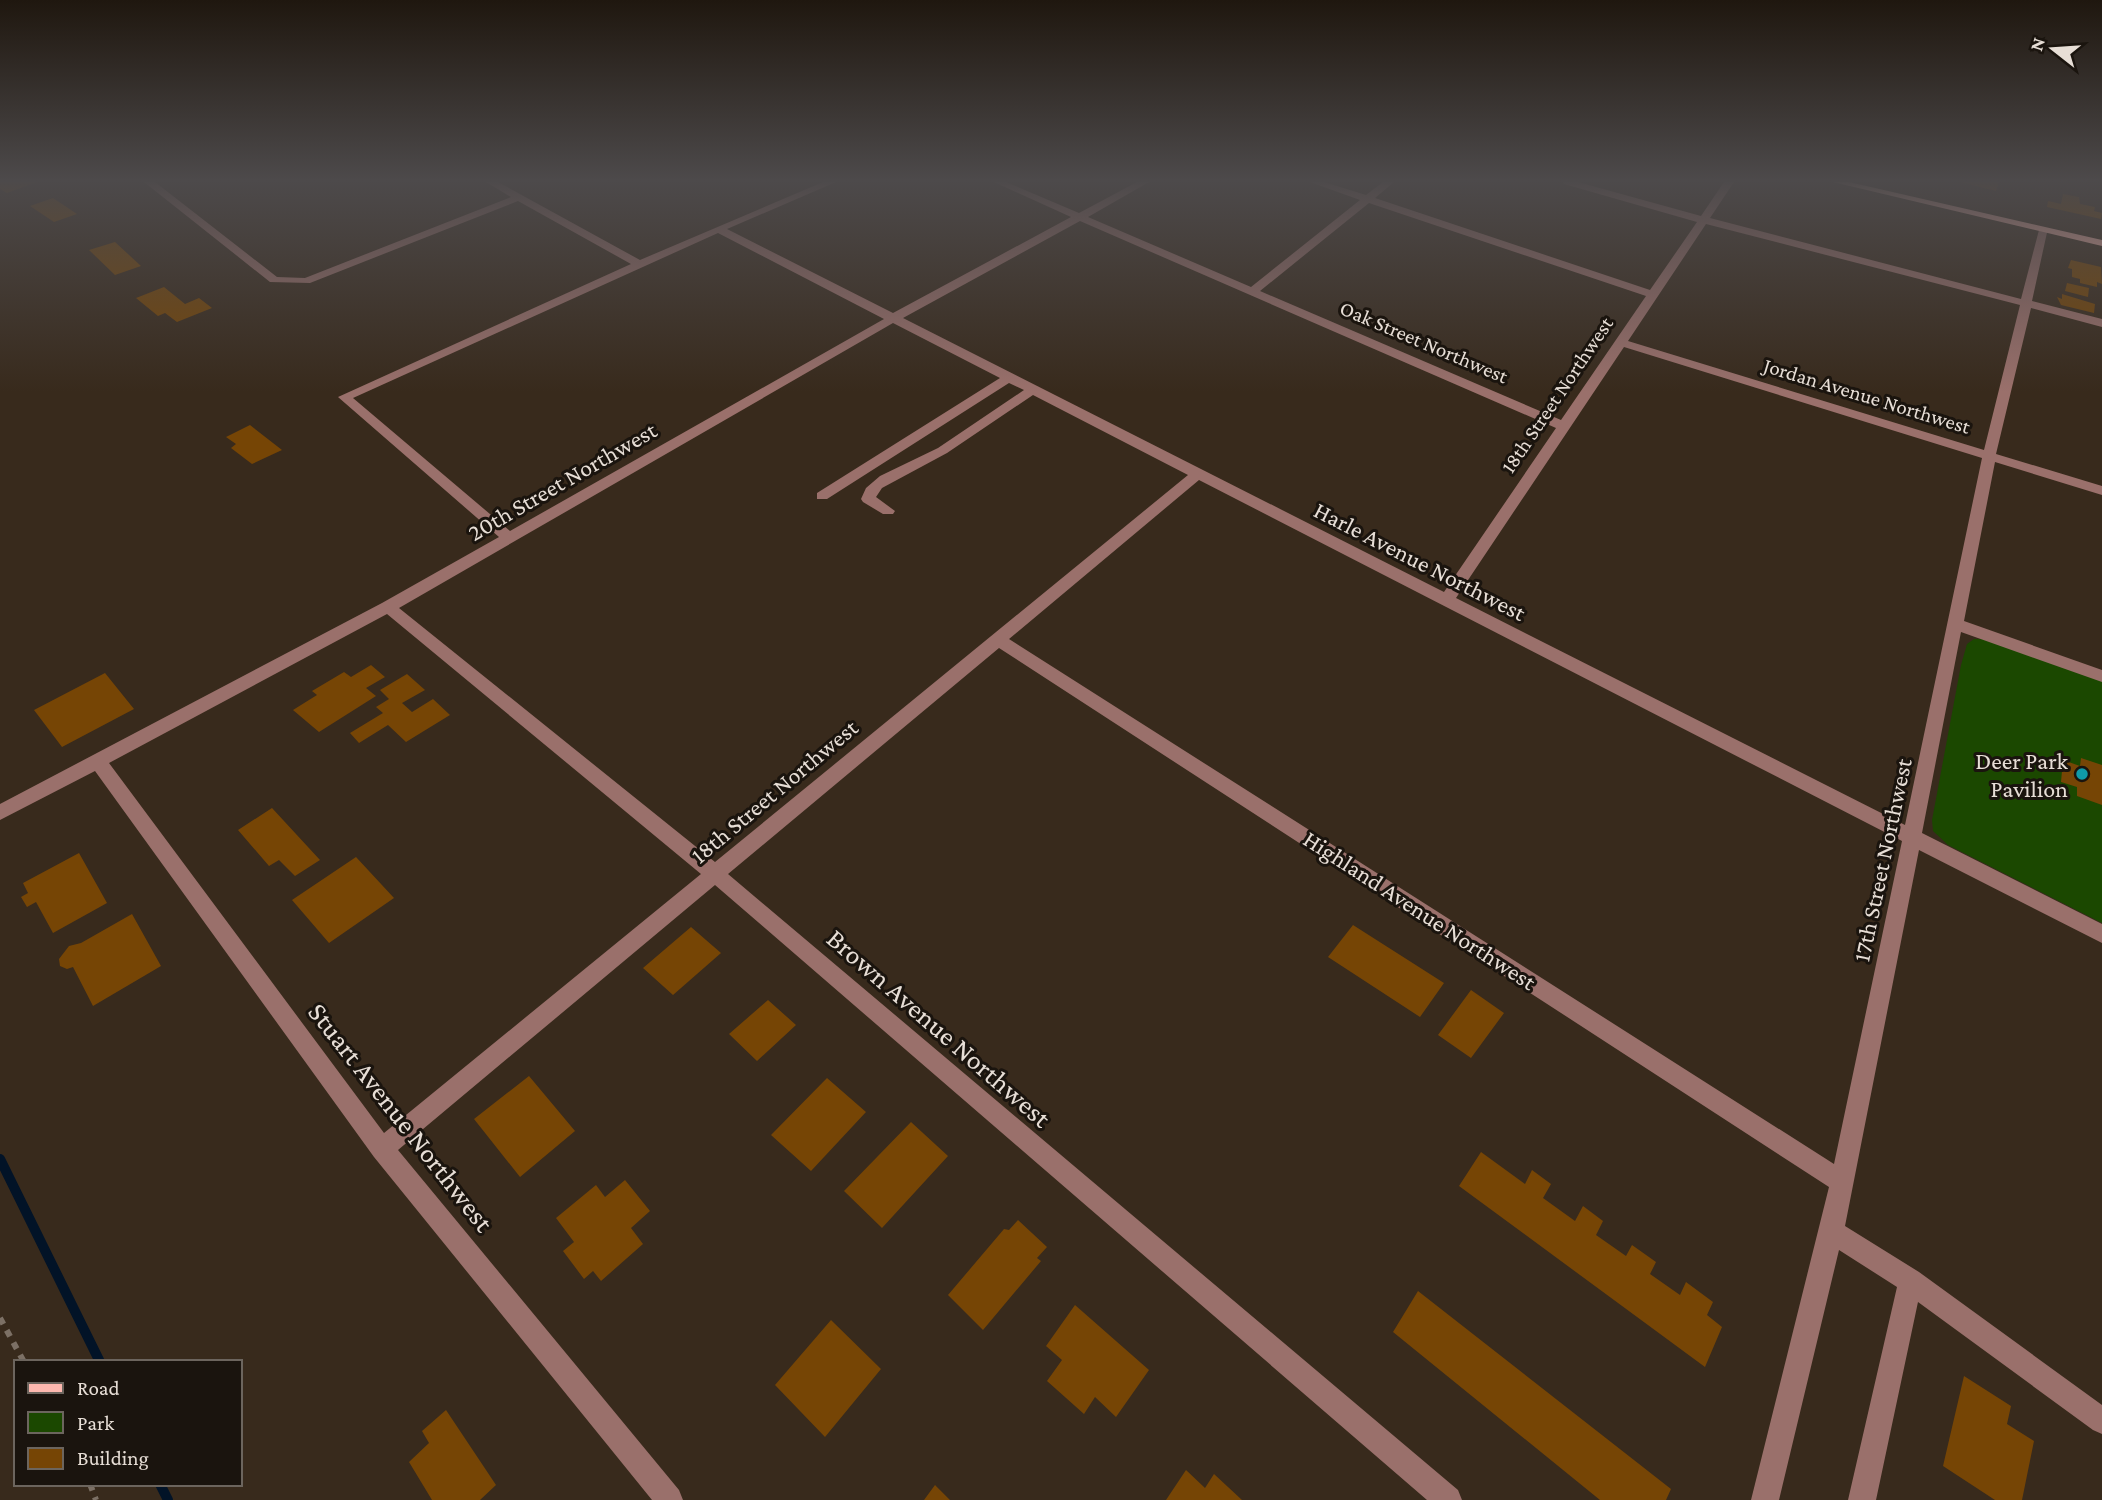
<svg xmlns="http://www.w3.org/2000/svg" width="2102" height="1500" font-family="'Crimson Pro',serif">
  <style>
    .green { fill: #1b4800 }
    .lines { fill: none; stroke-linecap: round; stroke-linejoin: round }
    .stream { stroke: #021327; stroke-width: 10 }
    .building { fill: #764505 }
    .path { stroke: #7c7065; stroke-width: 6; stroke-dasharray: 7 7; stroke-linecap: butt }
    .minor { fill: #9a706b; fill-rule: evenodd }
    .major { fill: #fdb8af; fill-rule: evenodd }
    .culture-dot { fill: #0f9aa8; stroke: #1a140e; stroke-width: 2.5 }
    .labels { text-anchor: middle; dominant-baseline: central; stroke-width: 6; stroke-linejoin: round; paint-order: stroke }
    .far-street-label { font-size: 21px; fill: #e7ded6; stroke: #1a140e }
    .street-label { font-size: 24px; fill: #e7ded6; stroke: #1a140e }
    .poi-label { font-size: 24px; fill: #e7ded6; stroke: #1a140e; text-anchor: end }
    .near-street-label { font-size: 28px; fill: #e7ded6; stroke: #1a140e }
  </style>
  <rect width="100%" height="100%" fill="#382a1c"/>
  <path class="green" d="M 1974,639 L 1983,639 L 2102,681 L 2102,923 L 1948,845 L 1933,831 L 1932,820 L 1961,665 L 1967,644 Z"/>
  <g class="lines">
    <path class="stream" d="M 0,1159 L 100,1362
      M 160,1484 L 168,1500"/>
  </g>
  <path class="building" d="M 0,182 L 37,182 L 7,193 L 0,189 Z
    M 1960,182 L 1999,182 L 1996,191 Z
    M 2063,194 L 2079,197 L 2080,204 L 2095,207 L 2094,211 L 2102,213 L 2101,219 L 2047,207 L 2048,201 L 2061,204 Z
    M 53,198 L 77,214 L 54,222 L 30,206 Z
    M 115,242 L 141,266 L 115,275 L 89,250 Z
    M 2071,260 L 2101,267 L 2102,284 L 2097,282 L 2097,287 L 2080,283 L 2080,279 L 2072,277 L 2072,269 L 2068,268 Z
    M 2067,283 L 2089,288 L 2088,297 L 2065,291 Z
    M 164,287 L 185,304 L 199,298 L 212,308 L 177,322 L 165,313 L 158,316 L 136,298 Z
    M 2062,294 L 2095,304 L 2094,313 L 2061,305 L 2057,297 L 2062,299 Z
    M 250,425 L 282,450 L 252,464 L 231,448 L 236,444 L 226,437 Z
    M 371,665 L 385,677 L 366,688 L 376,696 L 319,732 L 293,710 L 317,695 L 312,691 L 344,672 L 351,677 Z
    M 105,673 L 134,709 L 62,747 L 34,710 Z
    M 407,674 L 425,690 L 402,703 L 412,712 L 433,699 L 450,715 L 406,742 L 388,725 L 359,743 L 350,733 L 383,713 L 376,707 L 389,699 L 380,690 Z
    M 2081,758 L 2102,765 L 2102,805 L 2077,796 L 2077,787 L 2061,782 L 2063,760 L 2080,766 Z
    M 272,808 L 320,860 L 295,876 L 279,860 L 269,866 L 238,830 Z
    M 79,853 L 107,903 L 53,933 L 36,902 L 27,907 L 21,897 L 28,893 L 23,883 Z
    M 356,857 L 394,898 L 329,943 L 292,900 Z
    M 132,914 L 161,966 L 93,1006 L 73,967 L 67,969 L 60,966 L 59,959 L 69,946 L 81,943 Z
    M 1353,925 L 1444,983 L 1420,1017 L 1328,957 Z
    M 691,927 L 721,953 L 673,995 L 643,968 Z
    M 1471,990 L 1504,1013 L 1471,1058 L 1438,1035 Z
    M 768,1000 L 796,1025 L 757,1061 L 729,1034 Z
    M 529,1076 L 575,1131 L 520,1177 L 474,1119 Z
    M 827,1078 L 866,1112 L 811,1171 L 771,1135 Z
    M 911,1122 L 948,1156 L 882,1228 L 844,1191 Z
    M 1481,1152 L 1525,1184 L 1532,1170 L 1551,1184 L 1543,1198 L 1575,1221 L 1583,1206 L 1603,1221 L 1596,1235 L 1626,1256 L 1632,1245 L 1656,1262 L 1650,1274 L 1680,1295 L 1686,1282 L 1713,1302 L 1707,1315 L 1722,1327 L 1705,1367 L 1459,1186 Z
    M 625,1180 L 650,1211 L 631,1228 L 643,1244 L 601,1281 L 593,1271 L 584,1279 L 563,1251 L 574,1242 L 556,1218 L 596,1185 L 605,1197 Z
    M 1018,1220 L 1047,1247 L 1037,1258 L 1041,1261 L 983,1330 L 948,1295 L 1004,1229 L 1009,1230 Z
    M 1418,1291 L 1671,1489 L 1666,1500 L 1600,1500 L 1393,1332 Z
    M 1075,1305 L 1149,1370 L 1116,1417 L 1095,1397 L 1084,1414 L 1047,1381 L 1062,1360 L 1046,1346 Z
    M 831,1320 L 881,1369 L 825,1437 L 775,1385 Z
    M 1964,1376 L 2011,1406 L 2007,1424 L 2034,1441 L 2022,1500 L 1995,1500 L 1943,1466 Z
    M 446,1410 L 496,1485 L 480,1500 L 432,1500 L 409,1462 L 429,1443 L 422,1431 Z
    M 1186,1470 L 1205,1488 L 1214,1474 L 1242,1500 L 1166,1500 Z
    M 935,1485 L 950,1500 L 924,1500 Z"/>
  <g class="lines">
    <path class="path" d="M 0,1318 L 24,1362
      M 90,1484 L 96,1500"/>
    <path class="minor" d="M 144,182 L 155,182 L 277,277 L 305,278 L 511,197 L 486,182 L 498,182 L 640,260 L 823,182 L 836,182 L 727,229 L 893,313 L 1071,217 L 994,182 L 1006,182 L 1079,213 L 1137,182 L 1149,182 L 1088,217 L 1251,287 L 1360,200 L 1310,182 L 1324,182 L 1366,195 L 1383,182 L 1394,182 L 1375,198 L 1650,290 L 1697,222 L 1564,184 L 1563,182 L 1578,182 L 1701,216 L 1724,182 L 1734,182 L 1710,218 L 2021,299 L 2039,230 L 2048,228 L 2032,301 L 2102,319 L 2102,327 L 2031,308 L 1996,454 L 2102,486 L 2102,495 L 1995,462 L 1964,621 L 2102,670 L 2102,682 L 1961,632 L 1922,833 L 2102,924 L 2102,943 L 1919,850 L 1845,1226 L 1919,1272 L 2102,1405 L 2102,1434 L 2093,1430 L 1918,1302 L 1876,1500 L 1848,1500 L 1897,1287 L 1839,1250 L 1779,1500 L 1751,1500 L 1829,1187 L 999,648 L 728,874 L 1458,1490 L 1462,1500 L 1427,1500 L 715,885 L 398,1150 L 679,1490 L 683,1500 L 652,1500 L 374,1157 L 95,771 L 0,820 L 0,804 L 382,603 L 499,537 L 338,397 L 631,264 L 518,201 L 310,283 L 270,282 ZM 1369,203 L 1646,296 L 1561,420 L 1260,291 ZM 1080,221 L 1556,428 L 1444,592 L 903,318 ZM 1706,224 L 2020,305 L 1984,450 L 1628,341 ZM 718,233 L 884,319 L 510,531 L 353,398 ZM 893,323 L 1000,378 L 817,493 L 817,499 L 827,499 L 1009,383 L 1024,390 L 938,448 L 880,476 L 866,488 L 861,499 L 863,502 L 883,514 L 893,514 L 895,511 L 876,497 L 882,488 L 947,453 L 1033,395 L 1188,475 L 715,862 L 399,608 ZM 1624,347 L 1982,458 L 1905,825 L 1456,598 ZM 1199,480 L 1902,841 L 1834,1164 L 1009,639 ZM 387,614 L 701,874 L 384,1133 L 109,763 Z"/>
    <path class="major" d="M 1833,182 L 1849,182 L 2102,240 L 2102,246 Z"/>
  </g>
  <linearGradient id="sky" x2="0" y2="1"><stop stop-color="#1f170f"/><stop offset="0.46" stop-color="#4d4a4b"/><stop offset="1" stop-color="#4d4a4b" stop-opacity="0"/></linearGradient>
  <rect width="2102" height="392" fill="url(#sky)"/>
  <circle class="culture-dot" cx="2082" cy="774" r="7"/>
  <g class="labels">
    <g class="far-street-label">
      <text transform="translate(1424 342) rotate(23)">Oak Street Northwest</text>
      <text transform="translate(1557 395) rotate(-56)">18th Street Northwest</text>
      <text transform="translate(1867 396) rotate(17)">Jordan Avenue Northwest</text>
    </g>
    <g class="street-label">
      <text transform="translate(562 481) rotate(-30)">20th Street Northwest</text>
      <text transform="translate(1420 561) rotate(27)">Harle Avenue Northwest</text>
      <text transform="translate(774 791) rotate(-40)">18th Street Northwest</text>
      <text transform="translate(1882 860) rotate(-78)">17th Street Northwest</text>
      <text transform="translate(1420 910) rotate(33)">Highland Avenue Northwest</text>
    </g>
    <g class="poi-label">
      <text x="2068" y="760">Deer Park<tspan x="2068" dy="28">Pavilion</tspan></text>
    </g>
    <g class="near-street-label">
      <text transform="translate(939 1028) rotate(41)">Brown Avenue Northwest</text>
      <text transform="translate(401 1117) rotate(52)">Stuart Avenue Northwest</text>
    </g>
  </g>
  <rect x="14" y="1360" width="228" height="126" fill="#1a140e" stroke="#6c655e" stroke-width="2"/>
  <rect x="28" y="1383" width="35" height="10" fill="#fdb8af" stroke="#6c655e" stroke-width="2"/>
  <text x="77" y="1395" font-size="21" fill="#e7ded6">Road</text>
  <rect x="28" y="1412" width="35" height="21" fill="#1b4800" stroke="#6c655e" stroke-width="2"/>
  <text x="77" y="1430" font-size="21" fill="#e7ded6">Park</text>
  <rect x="28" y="1448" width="35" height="21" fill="#764505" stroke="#6c655e" stroke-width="2"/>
  <text x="77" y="1465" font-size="21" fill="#e7ded6">Building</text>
  <g transform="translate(2053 49) rotate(287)" stroke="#1a140e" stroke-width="5" paint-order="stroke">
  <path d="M0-5L12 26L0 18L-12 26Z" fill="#e7ded6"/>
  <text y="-10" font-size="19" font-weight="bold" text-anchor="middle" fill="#e7ded6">N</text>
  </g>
</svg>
